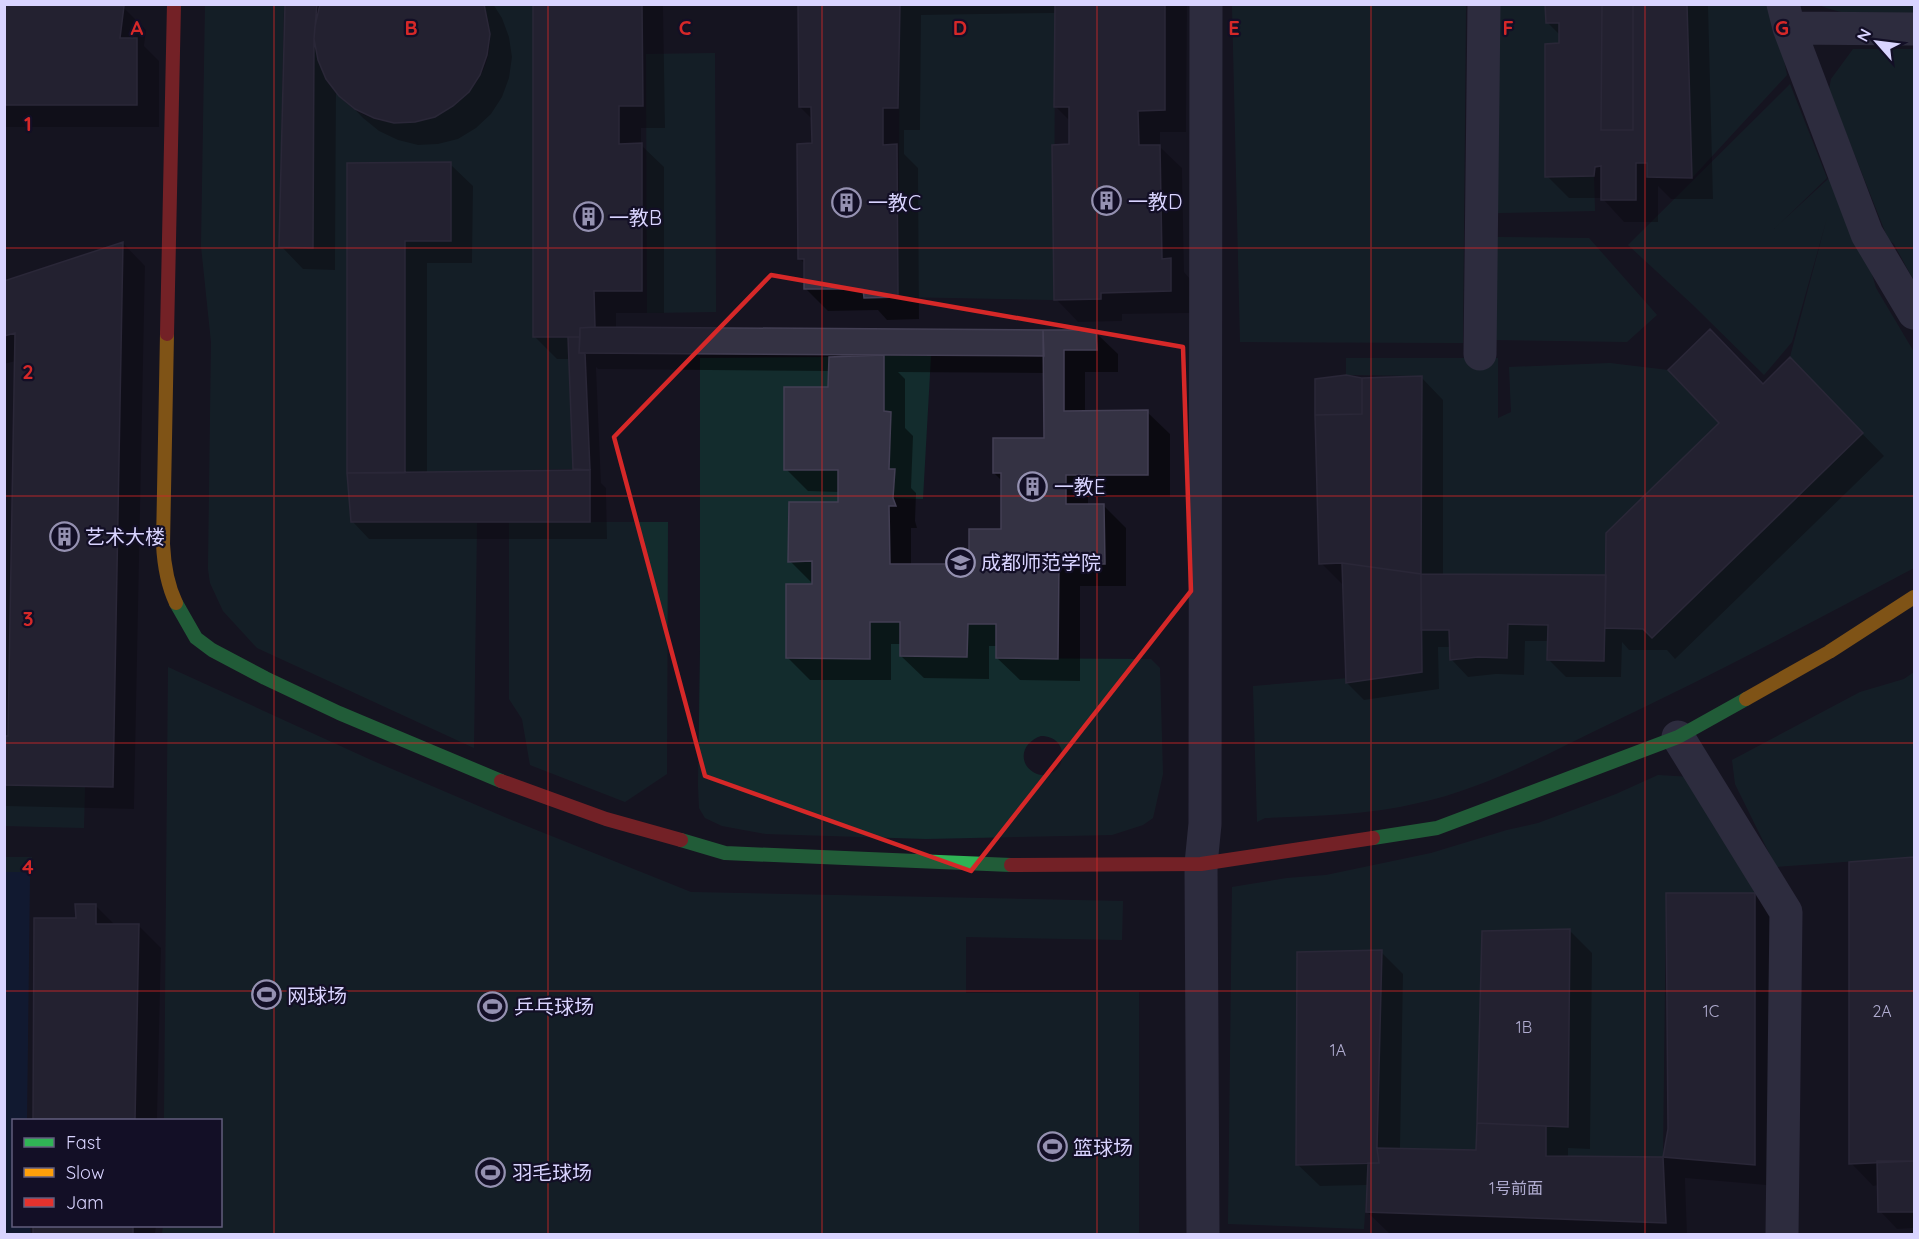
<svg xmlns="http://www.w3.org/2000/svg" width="1919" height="1239" font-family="Quicksand,'Noto Sans SC',sans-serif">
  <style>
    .green { fill: #132c2d; fill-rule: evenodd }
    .water { fill: #0d2144 }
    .shadow { fill: #0007; fill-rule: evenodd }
    .building { fill: #343243; stroke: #433f54; stroke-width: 1.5 }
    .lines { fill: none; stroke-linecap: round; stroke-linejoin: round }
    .street { stroke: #4a4962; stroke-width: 33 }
    .fast { stroke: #30b455; stroke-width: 14 }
    .slow { stroke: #ff9f0a; stroke-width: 14 }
    .jam { stroke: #e5322d; stroke-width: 14 }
    .marked { fill: none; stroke: #d62828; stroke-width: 4.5; stroke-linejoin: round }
    .grid { fill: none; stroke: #d62828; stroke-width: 1.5; stroke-opacity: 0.55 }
    .labels { text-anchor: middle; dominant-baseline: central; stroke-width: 4.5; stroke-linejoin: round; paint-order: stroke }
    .number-label { font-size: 16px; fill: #b0acd0 }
    .poi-label { font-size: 20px; fill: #d9d4ff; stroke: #130f26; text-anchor: start }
    .grid-label { font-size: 20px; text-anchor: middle; font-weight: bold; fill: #d62828; stroke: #130f26; stroke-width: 4.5; stroke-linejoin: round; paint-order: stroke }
  </style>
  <rect width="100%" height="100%" fill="#161421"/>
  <path class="green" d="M 205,5 L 284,5 L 279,247 L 312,248 L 314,39 C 339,184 526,119 484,5 L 533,5 L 533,337 L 568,337 L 573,469 L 405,473 L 405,241 L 451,241 L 451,163 L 347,163 L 353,343 L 351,522 L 477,523 L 474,748 L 257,648 L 223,611 L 210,583 L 208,569 L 211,342 L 201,246 Z
    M 900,5 L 1055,5 L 1054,300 L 898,297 Z
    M 1232,5 L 1466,5 L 1463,343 L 1240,342 Z
    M 1497,5 L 1545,5 L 1546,23 L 1559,23 L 1559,43 L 1545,44 L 1545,176 L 1594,176 L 1595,211 L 1498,213 Z
    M 1687,5 L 1773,5 L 1787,75 L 1692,178 Z
    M 1819,5 L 1914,5 L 1914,15 C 1883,15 1848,18 1819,5 Z
    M 1853,49 L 1914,49 L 1914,281 L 1894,244 L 1888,239 L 1829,90 L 1831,79 Z
    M 715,53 L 716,312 L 647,313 L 646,54 Z
    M 1790,84 L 1827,178 L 1774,229 L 1841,167 L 1876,288 L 1914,352 L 1914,568 C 1811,623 1708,677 1603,727 C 1543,756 1483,789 1418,803 C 1368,815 1317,816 1265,818 L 1257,822 L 1253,686 L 1422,672 L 1421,630 L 1449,630 L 1450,660 L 1478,657 L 1507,658 L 1508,624 L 1548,625 L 1547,660 L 1604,661 L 1605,628 L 1643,629 L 1652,638 L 1863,433 L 1790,357 L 1827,218 L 1792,342 L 1764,375 L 1694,306 L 1628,245 Z
    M 1495,237 L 1589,238 L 1657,315 L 1627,342 L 1493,340 Z
    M 884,355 L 931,356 L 923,499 L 893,498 L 894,470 L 889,469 L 891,412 L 884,411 Z
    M 829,357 L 828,387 L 784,387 L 838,470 L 838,502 L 789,502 L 788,561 L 812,561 L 812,584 L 786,584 L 786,658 L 869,659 L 870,622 L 900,622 L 900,656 L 967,657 L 968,624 L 996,624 L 996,658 L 1151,659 L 1160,668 L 1163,774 L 1153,818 L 1143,825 L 1112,835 L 926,839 L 766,834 L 722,826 L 705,818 L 699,808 L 698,785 L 700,651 L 700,358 ZM 1041,736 C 1071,736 1068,777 1041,775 C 1035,774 1029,770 1026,765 C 1019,751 1029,740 1041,736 Z
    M 1346,358 L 1498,358 L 1498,418 L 1511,412 L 1509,367 L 1610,363 L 1668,370 L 1719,423 L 1606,575 L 1421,574 L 1422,376 L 1346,375 Z
    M 509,522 L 668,522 L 667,774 L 625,802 L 530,765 L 522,719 L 509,699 Z
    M 168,667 L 371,760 L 509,819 L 691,892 L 1123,901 L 1122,940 L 966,937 L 966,993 L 1139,992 L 1139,1234 L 162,1234 L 163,1226 L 220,1226 L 220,1120 L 164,1120 Z
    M 1914,672 L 1914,857 L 1776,867 L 1735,784 L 1732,760 L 1860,692 L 1904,679 Z
    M 1658,775 L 1691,777 L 1755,893 L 1666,894 L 1663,1157 L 1546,1156 L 1546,1126 L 1568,1127 L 1570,929 L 1482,932 L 1476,1150 L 1377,1148 L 1382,951 L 1297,952 L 1296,1164 L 1368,1163 L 1364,1229 L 1228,1224 L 1232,887 L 1287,878 L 1326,875 L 1431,853 L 1507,830 L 1538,823 L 1616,794 Z
    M 5,785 L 85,786 L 84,828 L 5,826 Z
    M 4,857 L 32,857 L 30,872 L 5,872 Z"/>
  <path class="water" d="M 4,872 L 30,872 L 27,1120 L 14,1120 L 14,1226 L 30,1226 L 31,1234 L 5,1234 Z"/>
  <path class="shadow" d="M 286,4 L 493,4 L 502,18 L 509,37 L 512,57 L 509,78 L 502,97 L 491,114 L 476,128 L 458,139 L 438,144 L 418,145 L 398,140 L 379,131 L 363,118 L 336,90 L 335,270 L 303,269 L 281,246 Z
    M 535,4 L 663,4 L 665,128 L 641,128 L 641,145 L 664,167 L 664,313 L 616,313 L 616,329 L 1095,332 L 1118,354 L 1118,372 L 1085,372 L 1085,412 L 1147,412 L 1170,434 L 1170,497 L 1088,497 L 1088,506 L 1104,506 L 1126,528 L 1126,586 L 1080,586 L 1080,681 L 1020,680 L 997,658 L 998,646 L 989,646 L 989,679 L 924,678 L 901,656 L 901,644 L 891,644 L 891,680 L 810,680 L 788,658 L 814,585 L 790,561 L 840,503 L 840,492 L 808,491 L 786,469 L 830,388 L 830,371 L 598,369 L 596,367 L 601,483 L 606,488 L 607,539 L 369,539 L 352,521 L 349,164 L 450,164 L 473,186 L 472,263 L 427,263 L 427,473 L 577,471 L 574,469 L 570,359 L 557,359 L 535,337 ZM 898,372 L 1045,373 L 1045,440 L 994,473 L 1002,481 L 1002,531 L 971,565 L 911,565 L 911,528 L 917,528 L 915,521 L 916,493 L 911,488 L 913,436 L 905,428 L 905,379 Z
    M 799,4 L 1187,4 L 1186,132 L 1160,132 L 1160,147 L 1182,168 L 1184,272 L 1193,282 L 1193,313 L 1122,314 L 1122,321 L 1078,322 L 1056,299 L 1071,146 L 1070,121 L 1055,106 L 1056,13 L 921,15 L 920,130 L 904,130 L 904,154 L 918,168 L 919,319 L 887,320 L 878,310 L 828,311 L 806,289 L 806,265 L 799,258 L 814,145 L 813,120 L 800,107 Z
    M 1547,4 L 1708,4 L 1713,199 L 1671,199 L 1658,186 L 1658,222 L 1624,222 L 1602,198 L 1569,198 L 1547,176 L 1561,45 L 1561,36 L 1547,22 Z
    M 4,5 L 124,8 L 146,30 L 144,46 L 159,61 L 159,127 L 4,127 Z
    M 123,243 L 145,266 L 134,809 L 4,806 L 4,738 L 9,738 L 16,361 L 4,364 L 4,283 Z
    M 1421,377 L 1443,400 L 1443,575 L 1607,576 L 1763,385 L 1812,382 L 1884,456 L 1675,659 L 1667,650 L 1629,650 L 1622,642 L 1621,677 L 1566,677 L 1548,659 L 1549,641 L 1525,641 L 1524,675 L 1496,674 L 1468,677 L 1451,659 L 1451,647 L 1438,647 L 1439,689 L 1364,700 L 1347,683 L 1343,585 L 1321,563 L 1362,379 Z
    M 1914,858 L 1914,1228 L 1897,1229 L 1880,1211 L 1879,1185 L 1873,1186 L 1851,1163 L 1851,863 Z
    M 1754,894 L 1777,917 L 1777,1186 L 1685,1178 L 1687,1234 L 1390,1234 L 1367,1212 L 1369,1185 L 1320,1186 L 1297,1164 L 1381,952 L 1403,974 L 1400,1150 L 1478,1151 L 1570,931 L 1592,953 L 1590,1149 L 1568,1148 L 1568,1158 L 1664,1158 L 1670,1129 Z
    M 95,905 L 115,925 L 138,925 L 161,948 L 157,1120 L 35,1120 L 35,920 L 77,920 Z
    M 35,1226 L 156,1226 L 155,1234 L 35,1234 Z"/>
  <path class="building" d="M 4,4 L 124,6 L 120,38 L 137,38 L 137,105 L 4,105 Z
    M 285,4 L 317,4 L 314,39 L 313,248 L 279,247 Z
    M 320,4 L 484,4 L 490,34 L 487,55 L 480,75 L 469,92 L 453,106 L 435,117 L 415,122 L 394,123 L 374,118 L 355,109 L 339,96 L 326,79 L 318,60 L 314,39 L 315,26 Z
    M 533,4 L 642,4 L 643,106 L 619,106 L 619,144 L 642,143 L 642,291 L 594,291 L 595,327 L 580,328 L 580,337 L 533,337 Z
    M 798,4 L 900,4 L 898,108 L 883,108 L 883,145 L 897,144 L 898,297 L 864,298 L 863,289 L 804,289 L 804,259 L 798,259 L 797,144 L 812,143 L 811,107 L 799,107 Z
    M 1055,4 L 1165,4 L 1165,110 L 1138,111 L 1139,145 L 1160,145 L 1162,259 L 1171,258 L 1171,291 L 1101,293 L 1101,299 L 1054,300 L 1052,145 L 1069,144 L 1069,107 L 1054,107 Z
    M 1545,4 L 1687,4 L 1692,178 L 1647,177 L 1647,163 L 1636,163 L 1636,200 L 1601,200 L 1601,166 L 1595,167 L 1594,176 L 1545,177 L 1545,44 L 1559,43 L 1559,23 L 1546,23 Z
    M 1602,4 L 1633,4 L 1633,130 L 1601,130 Z
    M 451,162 L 451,241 L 405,241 L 405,473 L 347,473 L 347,163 Z
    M 123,242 L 113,787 L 4,785 L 4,736 L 8,736 L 15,333 L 4,336 L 4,281 Z
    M 595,327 L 1043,330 L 1044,356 L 579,353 L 580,328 Z
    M 1710,329 L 1763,384 L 1790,357 L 1863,433 L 1652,638 L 1643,629 L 1605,628 L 1606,533 L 1719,423 L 1668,370 Z
    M 1043,330 L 1096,330 L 1097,350 L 1064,350 L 1064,411 L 1148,410 L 1148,475 L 1066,475 L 1066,504 L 1104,504 L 1105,564 L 1059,564 L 1058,659 L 996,658 L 996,624 L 968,624 L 967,657 L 900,656 L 900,622 L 870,622 L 870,659 L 786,658 L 786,584 L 812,584 L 812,561 L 788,562 L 789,502 L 838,502 L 838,470 L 784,470 L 784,387 L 828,387 L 829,357 L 884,355 L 884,411 L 891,412 L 889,469 L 895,469 L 893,498 L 896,506 L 889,506 L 890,564 L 969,564 L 969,529 L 1001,529 L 1001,473 L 993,473 L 993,438 L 1044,438 Z
    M 568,337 L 580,337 L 579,353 L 585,353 L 590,470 L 573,469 Z
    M 1346,375 L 1362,378 L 1362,414 L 1315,415 L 1315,379 Z
    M 1422,376 L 1421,574 L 1342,563 L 1319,564 L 1315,415 L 1362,414 L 1362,378 Z
    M 590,470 L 590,522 L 351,522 L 347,473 Z
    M 1342,563 L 1421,574 L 1422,672 L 1346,683 Z
    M 1421,574 L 1606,575 L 1604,661 L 1547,660 L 1548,625 L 1508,624 L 1507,658 L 1478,657 L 1450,660 L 1449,630 L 1421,630 Z
    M 1914,857 L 1914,1161 L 1849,1164 L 1849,862 Z
    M 1666,893 L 1755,893 L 1755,1165 L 1663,1157 L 1668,1129 Z
    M 75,904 L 96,904 L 96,924 L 139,924 L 135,1120 L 33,1120 L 34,918 L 76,918 Z
    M 1570,929 L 1568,1127 L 1477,1123 L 1482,931 Z
    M 1382,950 L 1377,1148 L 1379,1163 L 1296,1165 L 1297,952 Z
    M 1477,1123 L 1546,1126 L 1546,1156 L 1663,1157 L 1666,1223 L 1366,1212 L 1368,1163 L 1379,1163 L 1377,1148 L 1476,1150 Z
    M 1877,1161 L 1914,1161 L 1914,1212 L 1878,1212 Z
    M 33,1226 L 133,1226 L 133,1234 L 33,1234 Z"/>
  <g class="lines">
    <path class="street" d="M 1783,4 L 1789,28 L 1867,234 L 1914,313
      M 1789,28 L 1914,29
      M 1480,354 L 1484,4
      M 1678,737 L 1786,912 L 1782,1234
      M 1203,1234 L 1201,864 L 1205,824 L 1206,4"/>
    <path class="fast" d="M 176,603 L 196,638 L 212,650 L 265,678 L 339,713 L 501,781
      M 1373,838 L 1437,828 L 1678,737 L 1746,699
      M 681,840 L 725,853 L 1011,865"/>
    <path class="slow" d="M 167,334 L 163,544 C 164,565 167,584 176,603
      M 1746,699 L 1829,652 L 1914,597"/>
    <path class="jam" d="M 167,334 L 174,4
      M 501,781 L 606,819 L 681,840
      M 1011,865 L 1201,864 L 1373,838"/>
  </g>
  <path d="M0 0H1919V1239H0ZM 771,275 L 1183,347 L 1191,591 L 971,871 L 705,776 L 614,437 Z" fill="#161421" fill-opacity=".55" fill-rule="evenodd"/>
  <path class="marked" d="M 771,275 L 1183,347 L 1191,591 L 971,871 L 705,776 L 614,437 Z"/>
  <path class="grid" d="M 274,4 L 274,1234M 548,4 L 548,1234M 822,4 L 822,1234M 1097,4 L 1097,1234M 1371,4 L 1371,1234M 1645,4 L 1645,1234M 4,248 L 1914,248M 4,496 L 1914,496M 4,743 L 1914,743M 4,991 L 1914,991"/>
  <defs>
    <symbol id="building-ring" viewBox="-11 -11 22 22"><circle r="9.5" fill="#130f26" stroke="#9591b1" stroke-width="1.5"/><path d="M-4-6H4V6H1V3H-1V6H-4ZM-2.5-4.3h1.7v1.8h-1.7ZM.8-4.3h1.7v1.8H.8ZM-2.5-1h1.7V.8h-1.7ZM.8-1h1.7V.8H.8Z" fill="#9591b1"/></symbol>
    <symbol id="university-ring" viewBox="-11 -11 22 22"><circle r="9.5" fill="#130f26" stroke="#9591b1" stroke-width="1.5"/><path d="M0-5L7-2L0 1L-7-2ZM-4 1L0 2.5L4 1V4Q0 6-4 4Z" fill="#9591b1"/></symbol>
    <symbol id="stadium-ring" viewBox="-11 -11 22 22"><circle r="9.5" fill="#130f26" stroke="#9591b1" stroke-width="1.5"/><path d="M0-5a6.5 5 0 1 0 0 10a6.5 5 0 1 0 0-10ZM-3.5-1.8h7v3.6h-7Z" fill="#9591b1"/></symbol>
  </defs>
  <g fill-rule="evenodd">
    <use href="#building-ring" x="1090" y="184" width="33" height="33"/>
    <use href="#building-ring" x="830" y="186" width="33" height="33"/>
    <use href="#building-ring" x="572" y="200" width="33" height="33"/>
    <use href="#building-ring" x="1016" y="470" width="33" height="33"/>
    <use href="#building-ring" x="48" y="520" width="33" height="33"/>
    <use href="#university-ring" x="944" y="546" width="33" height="33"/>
    <use href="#stadium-ring" x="250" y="978" width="33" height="33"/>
    <use href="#stadium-ring" x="476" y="990" width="33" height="33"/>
    <use href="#stadium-ring" x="1036" y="1130" width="33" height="33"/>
    <use href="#stadium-ring" x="474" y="1156" width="33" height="33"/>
  </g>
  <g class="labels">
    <g class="number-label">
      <text x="1711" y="1011">1C</text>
      <text x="1882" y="1011">2A</text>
      <text x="1524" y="1027">1B</text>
      <text x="1338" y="1050">1A</text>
      <text x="1516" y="1188">1号前面</text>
    </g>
    <g class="poi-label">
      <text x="1128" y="201">一教D</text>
      <text x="868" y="202">一教C</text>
      <text x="609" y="217">一教B</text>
      <text x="1054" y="486">一教E</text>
      <text x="85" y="536">艺术大楼</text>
      <text x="981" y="562">成都师范学院</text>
      <text x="287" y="995">网球场</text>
      <text x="514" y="1006">乒乓球场</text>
      <text x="1073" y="1147">篮球场</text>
      <text x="512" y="1172">羽毛球场</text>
    </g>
  </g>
  <g class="grid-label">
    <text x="137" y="35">A</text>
    <text x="411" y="35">B</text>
    <text x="685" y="35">C</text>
    <text x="960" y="35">D</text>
    <text x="1234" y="35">E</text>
    <text x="1508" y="35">F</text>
    <text x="1782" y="35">G</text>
    <text x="28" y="131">1</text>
    <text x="28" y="379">2</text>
    <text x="28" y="626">3</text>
    <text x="28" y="874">4</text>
  </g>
  <rect width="1919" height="1239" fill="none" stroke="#d9d4ff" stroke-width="12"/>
  <rect x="12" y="1119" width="210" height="108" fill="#130f26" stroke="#625e7d" stroke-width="1.5"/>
  <rect x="24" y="1138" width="30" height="9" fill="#30b455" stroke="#625e7d" stroke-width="1.5"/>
  <text x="66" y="1149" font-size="18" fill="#d9d4ff">Fast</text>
  <rect x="24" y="1168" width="30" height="9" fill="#ff9f0a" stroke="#625e7d" stroke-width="1.5"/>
  <text x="66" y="1179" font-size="18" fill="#d9d4ff">Slow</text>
  <rect x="24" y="1198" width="30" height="9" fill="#e5322d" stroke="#625e7d" stroke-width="1.5"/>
  <text x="66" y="1209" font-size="18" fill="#d9d4ff">Jam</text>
  <g transform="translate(1877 42) rotate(298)" stroke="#130f26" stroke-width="4.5" paint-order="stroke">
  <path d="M0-4.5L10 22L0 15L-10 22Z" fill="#d9d4ff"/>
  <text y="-9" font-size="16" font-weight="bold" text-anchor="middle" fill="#d9d4ff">N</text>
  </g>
</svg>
